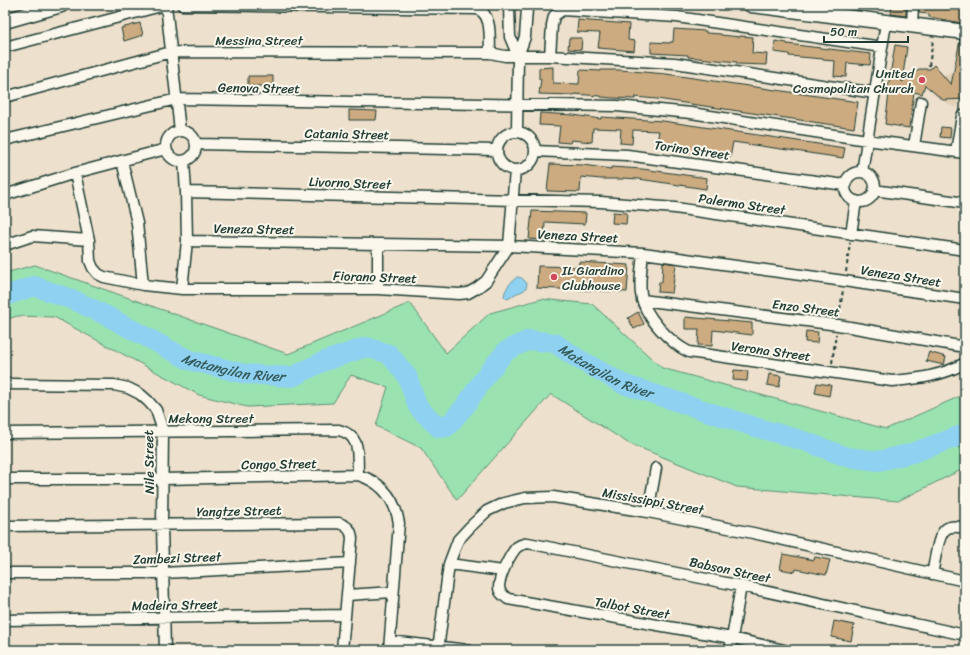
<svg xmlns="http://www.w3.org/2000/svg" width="970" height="655" font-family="Sriracha,sans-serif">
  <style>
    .built { fill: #e3d0b5 }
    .green { fill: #9ae3b1; stroke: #5c9072 }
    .water { fill: #8fd1f0; stroke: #6296a5 }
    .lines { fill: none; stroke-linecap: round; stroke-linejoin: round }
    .river { stroke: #8fd1f0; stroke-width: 20 }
    .building { fill: #cdab80; stroke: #1f3d34 }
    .street-casing { stroke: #1f3d34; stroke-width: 13 }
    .secondary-casing { stroke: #1f3d34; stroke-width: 17 }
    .path { stroke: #1f3d34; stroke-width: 2; stroke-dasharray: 4 3; stroke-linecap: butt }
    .street { stroke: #fbf7ec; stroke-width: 10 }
    .secondary { stroke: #fbf7ec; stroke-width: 14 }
    .poi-dot { fill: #d1495b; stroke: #fbf7ec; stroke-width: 1.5 }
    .labels { text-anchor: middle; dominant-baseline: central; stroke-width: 4; stroke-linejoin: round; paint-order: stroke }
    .street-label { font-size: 13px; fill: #1f3d34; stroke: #fbf7ec }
    .poi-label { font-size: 13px; fill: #1f3d34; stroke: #fbf7ec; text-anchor: end }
    .water-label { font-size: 14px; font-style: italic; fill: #355b5a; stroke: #fbf7ec }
  </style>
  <rect width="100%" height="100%" fill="#ede0cc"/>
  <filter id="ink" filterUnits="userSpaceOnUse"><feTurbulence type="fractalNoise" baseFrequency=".025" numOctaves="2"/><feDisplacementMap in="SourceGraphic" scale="8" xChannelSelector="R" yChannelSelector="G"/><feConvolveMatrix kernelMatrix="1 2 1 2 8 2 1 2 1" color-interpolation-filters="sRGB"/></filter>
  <g filter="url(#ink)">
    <path class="built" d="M 954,71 L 960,94 L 956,108 L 943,101 L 932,93 L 936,78 Z"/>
    <path class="green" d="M 35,265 L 288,354 L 410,303 L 446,353 L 490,313 L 541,299 L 592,304 L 662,368 L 886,429 L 965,394 L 965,468 L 898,501 L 737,487 L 628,443 L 551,394 L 457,500 L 421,448 L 376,426 L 388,387 L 351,375 L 333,403 L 247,407 L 199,395 L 54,317 L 17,316 L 5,320 L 5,273 Z"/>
    <path class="water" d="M 517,277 C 522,277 524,280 527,284 C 526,292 521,291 515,294 C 512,296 511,298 507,299 L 504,296 C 505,288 512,281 517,277 Z"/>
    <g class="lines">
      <path class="river" id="s1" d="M 5,296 L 34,286 L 76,301 L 107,316 L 189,360 L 245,374 L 292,377 L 322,362 L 366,347 L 389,354 L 407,376 L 418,407 L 439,428 L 447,427 L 465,406 L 487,374 L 506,351 L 529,340 L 555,343 L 575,357 L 623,384 L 755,427 L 804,441 L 847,457 L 879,461 L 912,453 L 965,434"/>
    </g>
    <path class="building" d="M 892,5 L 906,5 L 906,16 L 891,14 Z
      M 919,5 L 965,5 L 962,23 L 929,17 L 929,14 L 919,13 Z
      M 578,20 L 629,24 L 628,40 L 635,41 L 634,51 L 598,48 L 600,33 L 577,32 Z
      M 140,23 L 143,35 L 124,41 L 121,28 Z
      M 674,29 L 706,31 L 706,33 L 721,34 L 721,35 L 740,37 L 740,36 L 753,37 L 752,53 L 767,54 L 766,65 L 737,64 L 737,62 L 688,57 L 688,55 L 651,53 L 651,42 L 670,43 L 670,42 L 673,42 Z
      M 569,38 L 582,38 L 581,50 L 568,49 Z
      M 960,40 L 965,40 L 965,99 L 943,100 L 925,85 L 922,94 L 914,92 L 909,128 L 885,124 L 889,94 L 887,94 L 895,45 L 907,47 L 902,82 L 919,69 L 930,69 L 934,65 L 951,85 Z
      M 775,41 L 787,43 L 787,44 L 871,54 L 870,65 L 847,63 L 846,77 L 834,76 L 835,61 L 823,60 L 823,59 L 789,56 L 789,54 L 774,52 Z
      M 553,67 L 553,83 L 579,84 L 580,70 L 601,71 L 601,70 L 620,70 L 666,74 L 858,102 L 854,128 L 657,99 L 635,97 L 635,99 L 613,98 L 601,97 L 601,96 L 574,94 L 574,95 L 539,94 L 541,79 L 539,79 L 539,68 Z
      M 248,76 L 273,76 L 273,86 L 248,86 Z
      M 349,110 L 377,111 L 376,120 L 349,120 Z
      M 540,113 L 573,115 L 601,119 L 601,117 L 663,121 L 845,148 L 843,158 L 733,142 L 730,158 L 656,147 L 659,131 L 633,130 L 632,144 L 620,143 L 621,129 L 593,128 L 592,142 L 571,140 L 570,143 L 558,142 L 560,126 L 539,125 Z
      M 941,127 L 951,128 L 950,138 L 940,137 Z
      M 550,164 L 583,165 L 611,169 L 611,167 L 642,169 L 707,178 L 706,189 L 639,179 L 623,178 L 623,179 L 601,179 L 581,177 L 580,192 L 547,191 Z
      M 532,211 L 586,213 L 585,224 L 545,222 L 544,240 L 529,239 Z
      M 613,212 L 627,213 L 626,224 L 612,223 Z
      M 579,262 L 629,265 L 627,292 L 537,288 L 538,266 L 578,267 Z
      M 663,262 L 676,264 L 672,293 L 658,292 L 659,282 L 662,282 Z
      M 638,312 L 644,324 L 634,329 L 628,318 Z
      M 685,317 L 752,323 L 752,335 L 713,330 L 712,346 L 698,345 L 699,329 L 685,329 Z
      M 806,331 L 818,332 L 817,343 L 805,342 Z
      M 929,352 L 946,357 L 944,365 L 926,361 Z
      M 734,370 L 748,371 L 747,381 L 733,380 Z
      M 769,374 L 781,376 L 779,387 L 767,385 Z
      M 817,383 L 831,385 L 829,396 L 815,393 Z
      M 783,554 L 814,560 L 815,557 L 830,560 L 826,575 L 796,569 L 795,572 L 780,569 Z
      M 834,621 L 854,625 L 851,641 L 831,637 Z"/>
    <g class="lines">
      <defs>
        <path id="street" d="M 166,5 L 180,131
          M 182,5 L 478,9 C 493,16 489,39 490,53
          M 509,7 L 510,37 L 518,56
          M 912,26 L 913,5
          M 5,47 L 165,5
          M 550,56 L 552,25 L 554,16 L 562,10 L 677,17 L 882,47
          M 5,97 L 171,52 L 490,53 L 505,56 L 550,56 L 675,63 L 875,93
          M166 146a15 15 0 1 1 30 0a15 15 0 1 1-30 0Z
          M497 151a19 19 0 1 1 38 0a19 19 0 1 1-38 0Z
          M 517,132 L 518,56 L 525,37 L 527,9
          M 5,140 L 177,99 L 617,106 L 691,113 L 867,140 L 965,153
          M 196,144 L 496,150
          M 914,146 L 921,102
          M 535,151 L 627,155 L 845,185
          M 956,151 L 962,116
          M 122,161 L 137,223 L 143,285
          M845 187a15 15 0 1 1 30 0a15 15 0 1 1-30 0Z
          M 862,172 L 886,23
          M 75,173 L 89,240 L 90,261 L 93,268 L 98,274 L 104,277 L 143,285 L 182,289 L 378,289 L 459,294 L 468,293 L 477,288 L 486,281 L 509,246 L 515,170
          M 874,190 L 965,203
          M 186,192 L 601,202 L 675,208 L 965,250
          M 5,195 L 75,173 L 166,149
          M 851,234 L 856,201
          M 187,241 L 509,246 L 643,253 L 844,281 L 965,299
          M 5,245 L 32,236 L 89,240
          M 643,253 C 642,266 639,280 641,294 C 644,316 670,343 689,352 L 892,381 C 918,379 942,376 965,363
          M 182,289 L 187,241 L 186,192 L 184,161
          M 378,289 L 378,244
          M 642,300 L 838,325 L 965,347
          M 5,384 L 114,385 L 128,388 L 140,394 L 148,401 L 156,410 L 163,431 L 162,525 L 165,650
          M 5,433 L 339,430 C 362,436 357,455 358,475
          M 5,479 L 163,479 L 358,475 C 382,482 395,499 399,523 L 389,650
          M 648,512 L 656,468
          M 5,526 L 339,523 C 347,526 351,529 352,538 L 342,650
          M 449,564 L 503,571
          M 5,573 L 164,573 L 350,563
          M 932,574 C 935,563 937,535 946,529 C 952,525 959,527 965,528
          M 347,595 L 393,592
          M 5,620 L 345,615
          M 390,641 L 468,650
          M 438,650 L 449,564 L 458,540 L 470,527 L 487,511 L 504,503 L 525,498 L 553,497 L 648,512 L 753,533 L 965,581
          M 730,650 L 741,586
          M 784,650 L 732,638 L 508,599 C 504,596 499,593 499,587 C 499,577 510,554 517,547 C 521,544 524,544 528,543 L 741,586 L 965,635"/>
        <path id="secondary" d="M 751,5 L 965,32
          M 5,21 L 61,5"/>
      </defs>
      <use href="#street" class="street-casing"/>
      <use href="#secondary" class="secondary-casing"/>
      <path class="path" d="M 929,66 L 933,40
        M 846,272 L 850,243
        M 839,316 L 843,290
        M 832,363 L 836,334"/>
      <use href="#street" class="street"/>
      <use href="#secondary" class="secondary"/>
    </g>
  </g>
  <g class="poi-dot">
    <circle cx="922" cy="80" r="4"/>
    <circle cx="554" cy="277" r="4"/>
  </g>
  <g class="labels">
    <g class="street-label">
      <text x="259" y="40">Messina Street</text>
      <text transform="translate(259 88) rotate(1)">Genova Street</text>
      <text transform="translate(347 134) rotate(1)">Catania Street</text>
      <text transform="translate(692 150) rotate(8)">Torino Street</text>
      <text transform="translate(350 183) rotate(2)">Livorno Street</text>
      <text transform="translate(742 204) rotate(8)">Palermo Street</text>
      <text transform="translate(254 229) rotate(1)">Veneza Street</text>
      <text transform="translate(578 236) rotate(3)">Veneza Street</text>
      <text transform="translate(901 276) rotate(9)">Veneza Street</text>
      <text transform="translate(375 277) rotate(2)">Fiorano Street</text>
      <text transform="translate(806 308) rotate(7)">Enzo Street</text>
      <text transform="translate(771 351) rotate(8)">Verona Street</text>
      <text x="211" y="418">Mekong Street</text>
      <text transform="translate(149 462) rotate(-91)">Nile Street</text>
      <text transform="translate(279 464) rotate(-1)">Congo Street</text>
      <text transform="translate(653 501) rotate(10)">Mississippi Street</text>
      <text transform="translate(239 511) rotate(-1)">Yangtze Street</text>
      <text transform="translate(177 558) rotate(-2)">Zambezi Street</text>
      <text transform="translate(730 570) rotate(12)">Babson Street</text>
      <text transform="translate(175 605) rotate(-1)">Madeira Street</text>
      <text transform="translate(632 608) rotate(10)">Talbot Street</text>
    </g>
    <g class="poi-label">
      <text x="914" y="73">United<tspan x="914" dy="15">Cosmopolitan Church</tspan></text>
      <text x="562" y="270" text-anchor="start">IL Giardino<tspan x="562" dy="15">Clubhouse</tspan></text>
    </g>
    <g class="water-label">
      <text stroke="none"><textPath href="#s1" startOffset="248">Matangilan River</textPath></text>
      <text stroke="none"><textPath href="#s1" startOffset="717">Matangilan River</textPath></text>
    </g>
  </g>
  <rect width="970" height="655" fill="none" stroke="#fbf7ec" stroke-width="20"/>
  <rect x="10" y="10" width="950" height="635" fill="none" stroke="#1f3d34" stroke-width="1.5" filter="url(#ink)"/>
  <path d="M824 36v6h84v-6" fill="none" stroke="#1f3d34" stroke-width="2"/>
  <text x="830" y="36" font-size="12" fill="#1f3d34" stroke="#fbf7ec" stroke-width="3" paint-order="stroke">50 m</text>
</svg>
